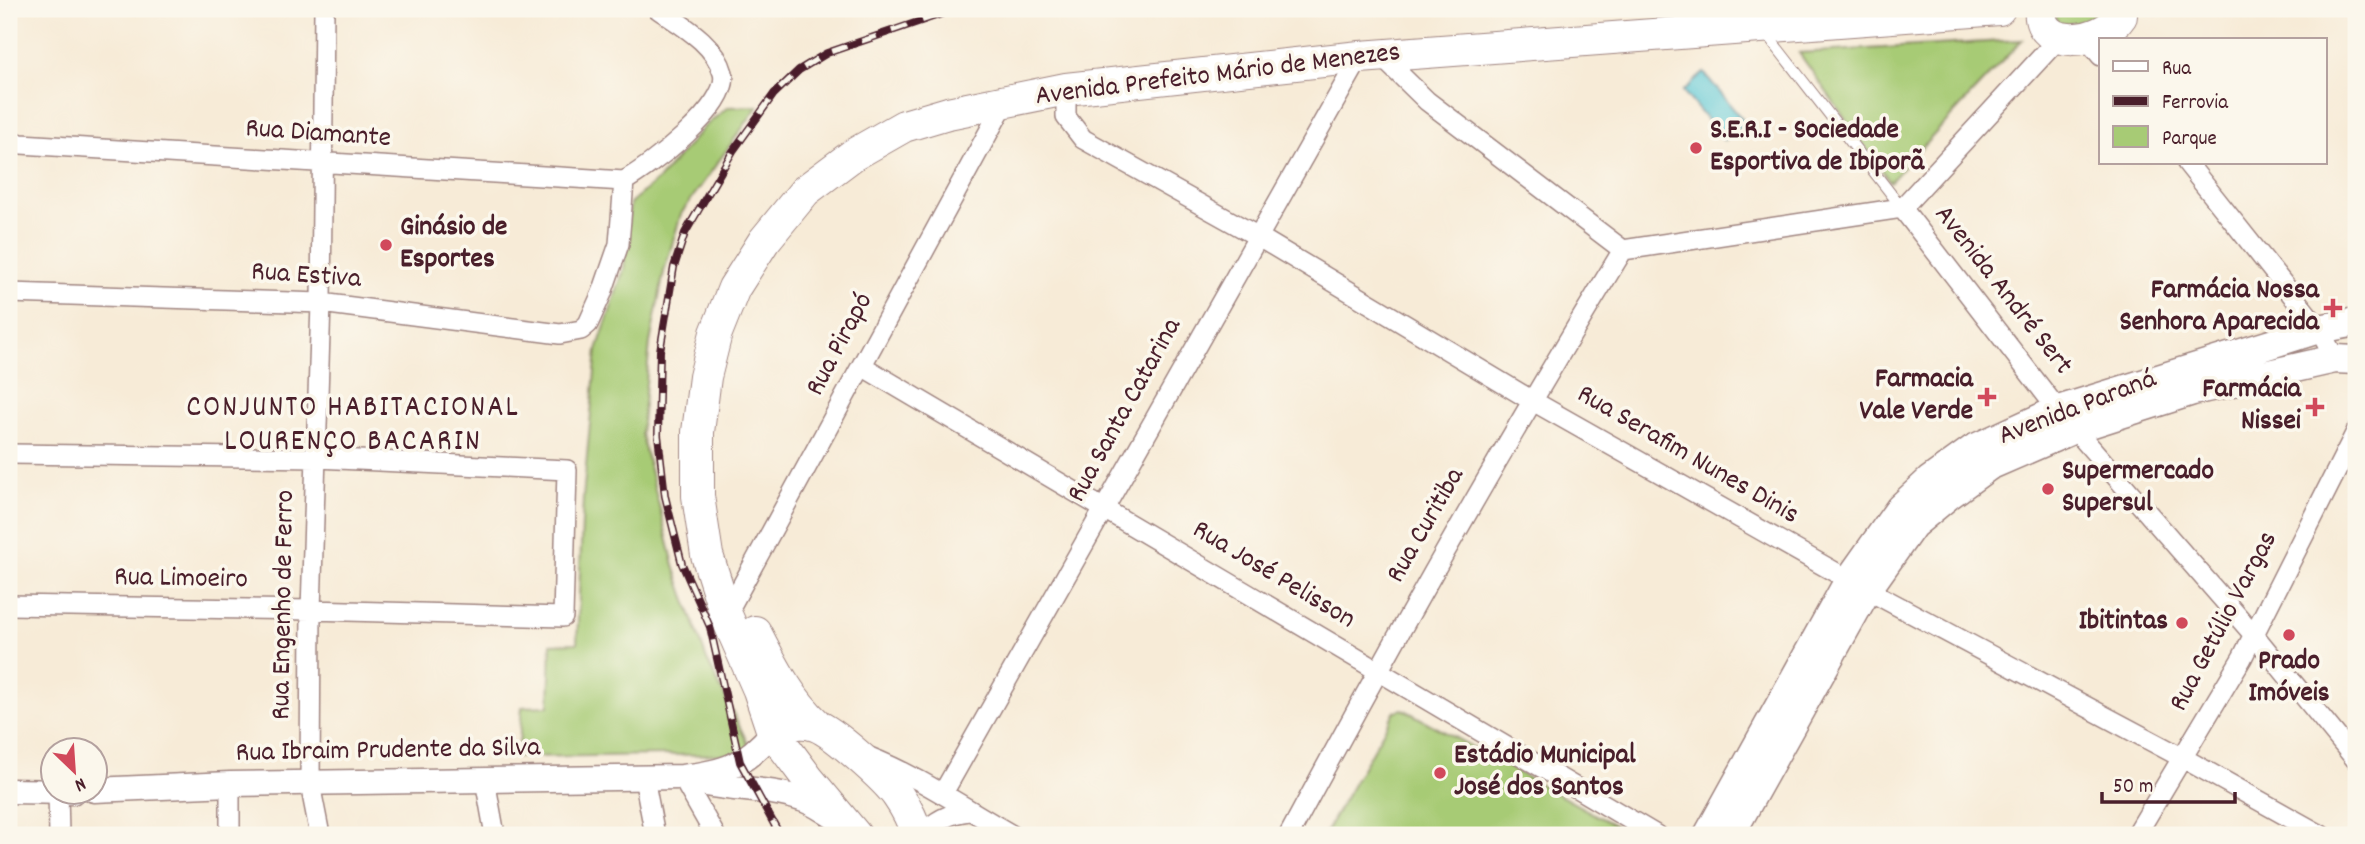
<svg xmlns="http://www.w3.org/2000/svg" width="2365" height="844" font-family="Dekko,sans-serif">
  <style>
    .green { fill: #a7cb75; stroke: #787550; stroke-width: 2 }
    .water { fill: #5cc8d5; stroke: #537480; stroke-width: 2 }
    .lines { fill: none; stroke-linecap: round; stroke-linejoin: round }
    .service-casing { stroke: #a08581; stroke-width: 12 }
    .minor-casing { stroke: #a08581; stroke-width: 22 }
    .tertiary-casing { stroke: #a08581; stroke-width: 27 }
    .secondary-casing { stroke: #a08581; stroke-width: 31 }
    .primary-casing { stroke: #a08581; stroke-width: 34 }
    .service { stroke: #fff; stroke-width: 10 }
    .minor { stroke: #fff; stroke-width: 19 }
    .tertiary { stroke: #fff; stroke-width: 24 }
    .secondary { stroke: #fff; stroke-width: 28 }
    .primary { stroke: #fff; stroke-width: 32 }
    .rail-casing { stroke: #4a1f2b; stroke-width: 8 }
    .rail { stroke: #fbf7ec; stroke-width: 5; stroke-dasharray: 16; stroke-linecap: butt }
    .poi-dot { fill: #d1495b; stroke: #fbf7ec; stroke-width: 2.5 }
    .labels { text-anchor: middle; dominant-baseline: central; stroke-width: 7; stroke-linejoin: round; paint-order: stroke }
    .street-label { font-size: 28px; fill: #4a1f2b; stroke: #fbf7ec }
    .poi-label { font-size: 28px; font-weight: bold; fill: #4a1f2b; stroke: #fbf7ec; text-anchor: start }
    .neighbourhood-label { font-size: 30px; letter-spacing: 2px; fill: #4a1f2b; stroke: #fbf7ec }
  </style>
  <rect width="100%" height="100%" fill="#fbf7ec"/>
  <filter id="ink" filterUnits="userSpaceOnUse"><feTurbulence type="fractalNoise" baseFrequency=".0143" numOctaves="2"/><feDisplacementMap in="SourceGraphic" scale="14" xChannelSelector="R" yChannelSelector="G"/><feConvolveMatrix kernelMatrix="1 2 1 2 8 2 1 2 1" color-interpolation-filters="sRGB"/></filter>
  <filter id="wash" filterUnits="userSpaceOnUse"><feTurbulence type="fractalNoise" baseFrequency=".00686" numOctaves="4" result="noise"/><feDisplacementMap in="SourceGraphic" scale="28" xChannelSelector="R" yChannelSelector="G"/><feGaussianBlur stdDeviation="1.57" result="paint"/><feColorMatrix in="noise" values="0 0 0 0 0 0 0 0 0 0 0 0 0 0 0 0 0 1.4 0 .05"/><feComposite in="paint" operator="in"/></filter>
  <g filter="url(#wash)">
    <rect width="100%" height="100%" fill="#f7ebd7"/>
    <path class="green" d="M 2056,9 L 2110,9 L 2102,23 L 2057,25 Z
      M 2022,40 L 1890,182 L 1799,53 Z
      M 758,106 L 681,214 L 664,272 L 650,343 L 641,434 L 675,569 L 707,660 L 753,754 L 518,757 L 522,707 L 549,706 L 551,644 L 577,643 L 583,498 L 597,350 L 624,269 L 630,203 L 660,178 L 704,127 L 728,107 Z
      M 1403,709 L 1632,835 L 1324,835 L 1395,711 Z"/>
    <path class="water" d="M 1704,73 L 1745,123 L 1724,141 L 1683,91 Z"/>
  </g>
  <g filter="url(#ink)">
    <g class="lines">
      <defs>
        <path id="service" d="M 1765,32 L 1902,208"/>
        <path id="minor" d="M 2086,38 L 2101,56
          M 1380,55 L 1427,101 L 1623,250 L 1902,208 L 2060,37
          M 1066,89 L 1066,117 L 1083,139 L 1257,236 L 1531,400 L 1849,580 L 2183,758 L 2321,835
          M 9,140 L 21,144 L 624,181
          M 2187,163 L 2319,329 L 2335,359
          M 1902,208 L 2058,410 L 2254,635 L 2356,760
          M 9,293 L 321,303 L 560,334 L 581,330 L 588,324 L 602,293 L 619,244 L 624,181 C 649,167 732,105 723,73 C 715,43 681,25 658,9
          M 862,366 L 1656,835
          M 9,454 L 317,458 L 567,470 L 563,617 L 311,610 L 9,605
          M 726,615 L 1005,102
          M 867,756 C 919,776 964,808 1012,835
          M 682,777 L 715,835
          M 644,778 L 655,835
          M 485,780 L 495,835
          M 230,784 L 230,835
          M 58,792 L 59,835
          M 943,793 L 1360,57
          M 320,835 L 310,784 L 311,610 L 321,303 L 324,9
          M 922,835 C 935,820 950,813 969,811
          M 1289,835 C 1395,637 1506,441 1623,250
          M 2136,835 L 2242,658 L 2356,432"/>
        <path id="tertiary" d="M 692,781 C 728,791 766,787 801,799 C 813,802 824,811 835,817
          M 94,790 L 230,784 L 682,777 C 725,772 744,766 773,732
          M 9,791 L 72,792"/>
        <path id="secondary" d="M 1738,821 L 1867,590 L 1913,525 L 1948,496 L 1989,466 L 2074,429 L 2193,391 L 2335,359 L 2356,360
          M 1708,835 L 1849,580 L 1900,508 L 1930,480 L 1973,449 L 2058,410 L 2319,329 L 2356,322"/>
        <path id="primary" d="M 2041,9 C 2036,52 2103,44 2121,16 L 2121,9
          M 755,632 C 773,667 789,699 818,726
          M 773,732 L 759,690 L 726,615 L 707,555 L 698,496 L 698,432 L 705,377 L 716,333 L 734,288 L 764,241 L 805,191 L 853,155 L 904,126 L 948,113 L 1066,89 L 1360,57 L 1999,9
          M 855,835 L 808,779 L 773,732 C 788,724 799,720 815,725 C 833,731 887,780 898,796 C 907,809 913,820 917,835"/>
      </defs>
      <use href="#service" class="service-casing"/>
      <use href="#minor" class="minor-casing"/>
      <use href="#tertiary" class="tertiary-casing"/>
      <use href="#secondary" class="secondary-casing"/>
      <use href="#primary" class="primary-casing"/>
      <use href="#service" class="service"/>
      <use href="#minor" class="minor"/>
      <use href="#tertiary" class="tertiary"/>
      <use href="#secondary" class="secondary"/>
      <use href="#primary" class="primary"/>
      <defs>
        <path id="rail" d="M 780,835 L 740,762 L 710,627 L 682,564 L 665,496 L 658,435 L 660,351 L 674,267 L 685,233 L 733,151 L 774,94 L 799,70 L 827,53 L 956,9"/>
      </defs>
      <use href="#rail" class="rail-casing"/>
      <use href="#rail" class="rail"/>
    </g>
  </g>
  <g class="poi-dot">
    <circle cx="1696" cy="148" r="7"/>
    <circle cx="386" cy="245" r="7"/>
    <path d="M2329.5 297.5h7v7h7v7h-7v7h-7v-7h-7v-7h7z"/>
    <path d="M1983.5 386.5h7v7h7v7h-7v7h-7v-7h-7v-7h7z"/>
    <path d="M2311.5 396.5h7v7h7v7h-7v7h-7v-7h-7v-7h7z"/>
    <circle cx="2048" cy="489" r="7"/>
    <circle cx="2182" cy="623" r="7"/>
    <circle cx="2289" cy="635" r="7"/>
    <circle cx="1440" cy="773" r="7"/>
  </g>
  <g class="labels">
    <g class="street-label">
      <text transform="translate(1218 76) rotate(-7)">Avenida Prefeito Mário de Menezes</text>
      <text transform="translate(318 135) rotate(4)">Rua Diamante</text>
      <text transform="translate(306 277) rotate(4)">Rua Estiva</text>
      <text transform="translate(2002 291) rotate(52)">Avenida André Sert</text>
      <text transform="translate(841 345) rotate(-62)">Rua Pirapó</text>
      <text transform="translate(2078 409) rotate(-21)">Avenida Paraná</text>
      <text transform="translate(1126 411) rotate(-61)">Rua Santa Catarina</text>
      <text transform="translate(1687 456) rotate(30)">Rua Serafim Nunes Dinis</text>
      <text transform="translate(1427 526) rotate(-60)">Rua Curitiba</text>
      <text transform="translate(1273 576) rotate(31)">Rua José Pelisson</text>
      <text transform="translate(181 580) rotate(1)">Rua Limoeiro</text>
      <text transform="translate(285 605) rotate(-89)">Rua Engenho de Ferro</text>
      <text transform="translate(2225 622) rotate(-62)">Rua Getúlio Vargas</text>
      <text transform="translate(388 752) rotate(-1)">Rua Ibraim Prudente da Silva</text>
    </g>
    <g class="poi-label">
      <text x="1710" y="132">S.E.R.I - Sociedade<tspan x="1710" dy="32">Esportiva de Ibiporã</tspan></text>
      <text x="400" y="229">Ginásio de<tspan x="400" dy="32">Esportes</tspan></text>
      <text x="2319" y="292" text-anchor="end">Farmácia Nossa<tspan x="2319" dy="32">Senhora Aparecida</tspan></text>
      <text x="1973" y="381" text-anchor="end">Farmacia<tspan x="1973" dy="32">Vale Verde</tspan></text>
      <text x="2301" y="391" text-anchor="end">Farmácia<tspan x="2301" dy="32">Nissei</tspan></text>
      <text x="2062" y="473">Supermercado<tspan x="2062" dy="32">Supersul</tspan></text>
      <text x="2168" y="623" text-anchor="end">Ibitintas</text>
      <text x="2289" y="663" text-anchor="middle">Prado<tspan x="2289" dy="32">Imóveis</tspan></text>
      <text x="1454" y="757">Estádio Municipal<tspan x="1454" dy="32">José dos Santos</tspan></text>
    </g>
    <g class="neighbourhood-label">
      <text x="353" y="409">CONJUNTO HABITACIONAL<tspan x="353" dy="34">LOURENÇO BACARIN</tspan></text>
    </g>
  </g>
  <rect width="2365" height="844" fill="none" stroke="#fbf7ec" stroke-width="35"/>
  <rect x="2099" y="38" width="228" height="126" fill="#fbf7ec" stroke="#b4a19f" stroke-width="2"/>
  <rect x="2113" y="61" width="35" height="10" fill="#ffffff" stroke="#b4a19f" stroke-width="2"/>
  <text x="2162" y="74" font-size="21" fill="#4a1f2b">Rua</text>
  <rect x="2113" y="96" width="35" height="10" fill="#4a1f2b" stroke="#b4a19f" stroke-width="2"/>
  <text x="2162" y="108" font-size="21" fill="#4a1f2b">Ferrovia</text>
  <rect x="2113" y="126" width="35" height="21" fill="#a7cb75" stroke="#b4a19f" stroke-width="2"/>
  <text x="2162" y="144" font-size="21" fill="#4a1f2b">Parque</text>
  <g transform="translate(74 771) rotate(155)"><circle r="33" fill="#fbf7ec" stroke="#b4a19f" stroke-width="2"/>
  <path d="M0-5L12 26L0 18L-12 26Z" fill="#d1495b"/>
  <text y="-10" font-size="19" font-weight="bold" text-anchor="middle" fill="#4a1f2b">N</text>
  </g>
  <path d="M2102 792v10h133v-10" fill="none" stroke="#4a1f2b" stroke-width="3.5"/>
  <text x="2113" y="792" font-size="21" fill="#4a1f2b" stroke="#fbf7ec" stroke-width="5" paint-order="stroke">50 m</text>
</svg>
